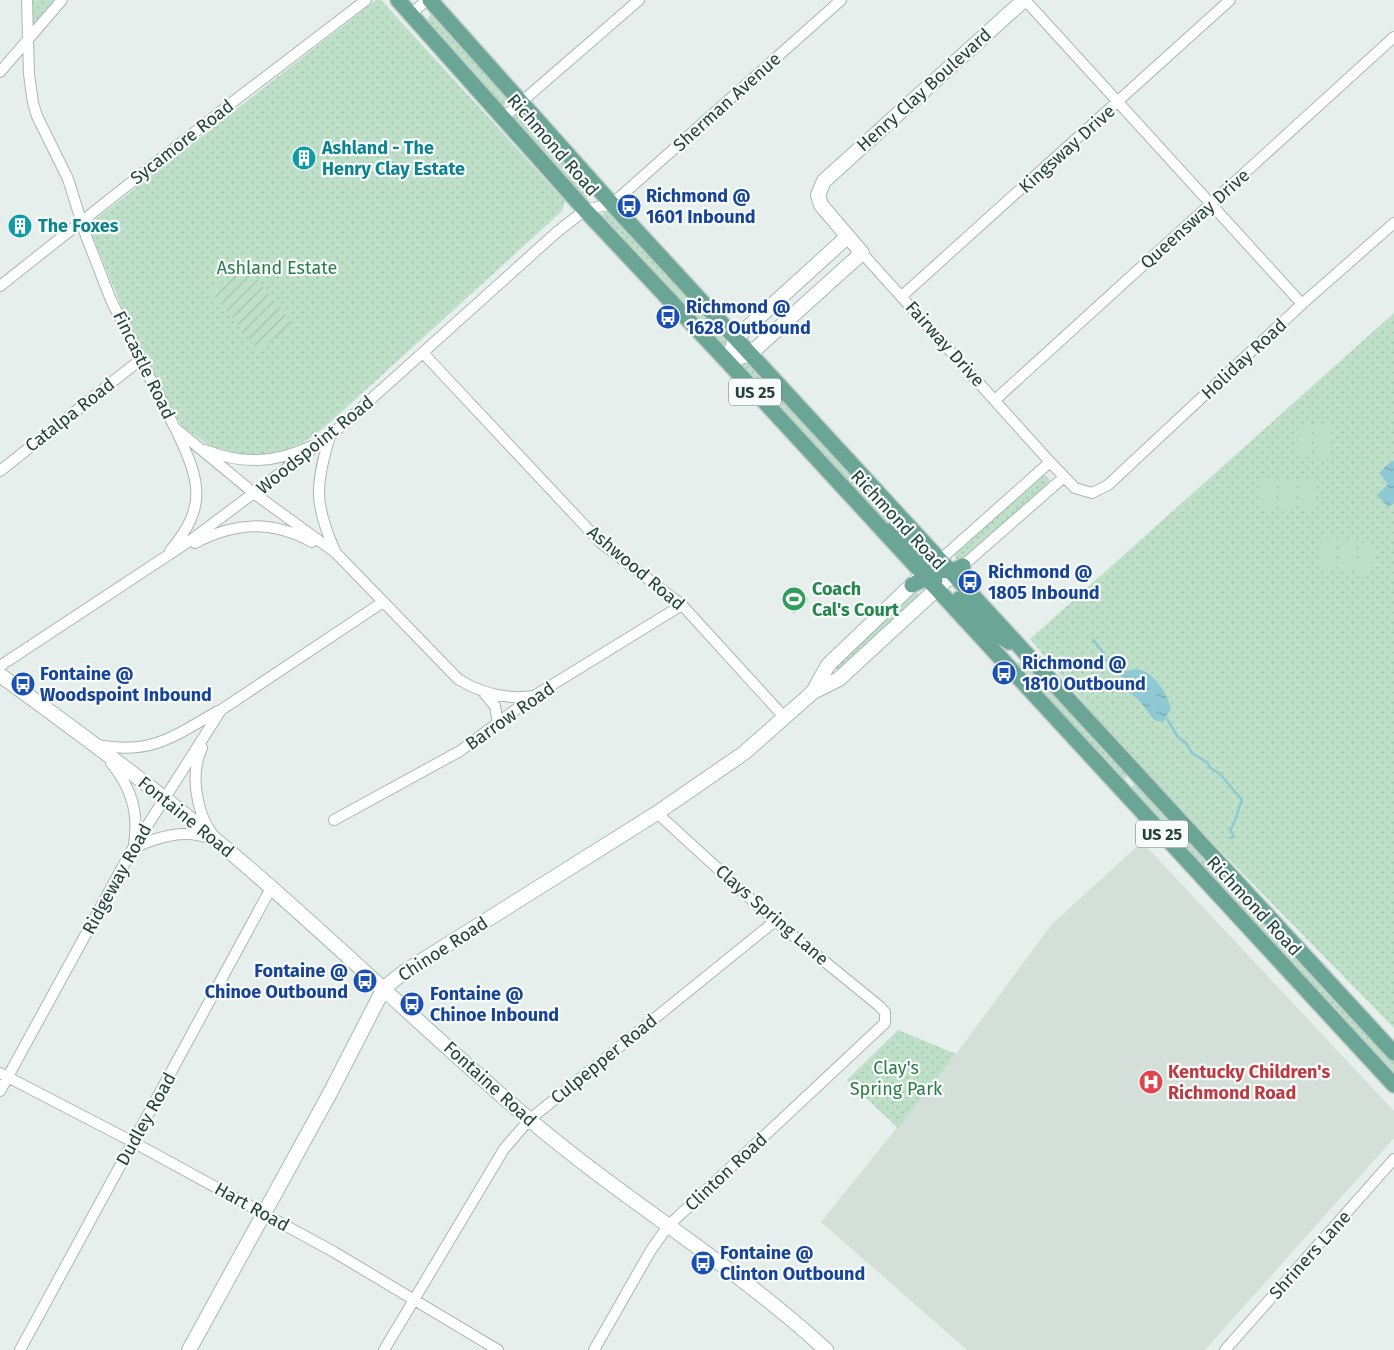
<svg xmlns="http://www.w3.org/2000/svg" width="1394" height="1350" font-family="'Fira Sans',sans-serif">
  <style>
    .built { fill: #d4dfda }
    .grass { fill: url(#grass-dots) }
    .garden { fill: url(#garden-furrows) }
    .pitch { fill: #bfe0c8 }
    .water { fill: url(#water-ripples) }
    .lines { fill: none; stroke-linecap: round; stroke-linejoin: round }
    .stream { stroke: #8ec9d4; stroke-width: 2.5 }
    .street-casing { stroke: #a8b8b2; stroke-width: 12 }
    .secondary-casing { stroke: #a4bbb3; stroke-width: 16 }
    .primary-casing { stroke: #c2cac8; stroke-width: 18 }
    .street { stroke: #fff; stroke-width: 10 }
    .secondary { stroke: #fff; stroke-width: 14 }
    .primary { stroke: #6aa596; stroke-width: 15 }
    .labels { text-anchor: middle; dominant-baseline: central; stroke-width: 4.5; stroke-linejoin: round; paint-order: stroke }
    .shield { fill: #f7fbf9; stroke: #637a73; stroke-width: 1 }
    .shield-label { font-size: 16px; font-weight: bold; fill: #24423a }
    .street-label { font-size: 18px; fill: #24423a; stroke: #f7fbf9 }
    .culture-label { font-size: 18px; font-weight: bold; fill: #0d838f; stroke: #f7fbf9; text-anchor: start }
    .transit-label { font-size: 18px; font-weight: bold; fill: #164399; stroke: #f7fbf9; text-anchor: start }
    .park-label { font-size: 18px; fill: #2d7a4b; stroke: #f7fbf9 }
    .leisure-label { font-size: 18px; font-weight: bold; fill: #27864d; stroke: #f7fbf9; text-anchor: start }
    .health-label { font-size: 18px; font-weight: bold; fill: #be3a42; stroke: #f7fbf9; text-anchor: start }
  </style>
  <defs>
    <pattern id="grass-dots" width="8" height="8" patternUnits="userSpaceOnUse" patternTransform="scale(1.25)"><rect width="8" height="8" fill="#bfe0c8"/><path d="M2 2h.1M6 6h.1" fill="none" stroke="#a4c1ad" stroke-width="1.8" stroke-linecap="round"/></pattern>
    <pattern id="garden-furrows" width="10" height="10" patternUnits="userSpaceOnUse" patternTransform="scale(1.25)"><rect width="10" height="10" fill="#bfe0c8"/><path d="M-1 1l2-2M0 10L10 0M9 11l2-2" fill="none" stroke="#a4c1ad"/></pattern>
    <pattern id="water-ripples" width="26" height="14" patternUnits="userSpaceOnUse" patternTransform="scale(1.25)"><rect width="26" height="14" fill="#8ec9d4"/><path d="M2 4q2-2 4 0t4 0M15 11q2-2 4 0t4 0" fill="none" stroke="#74a5ad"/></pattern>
  </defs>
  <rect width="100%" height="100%" fill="#e6efeb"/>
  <path class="built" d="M 1142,842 L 1394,1111 L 1394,1138 L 1205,1350 L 967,1350 L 821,1222 L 956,1054 L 1052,924 Z"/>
  <path class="grass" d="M 31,0 L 54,0 L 32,27 Z
    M 376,0 L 381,0 L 565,201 L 562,211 L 325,427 L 304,442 L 275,454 L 245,455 L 209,446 L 181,425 L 136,342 L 88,225 Z
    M 434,14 L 508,98 L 504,106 L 499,106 L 427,21 L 430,15 Z
    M 516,113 L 523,115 L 590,189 L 589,196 L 584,199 L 512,117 Z
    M 608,211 L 729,339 L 726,350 L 602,220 L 603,213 Z
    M 1394,313 L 1394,1028 L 1134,762 L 1030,639 Z
    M 748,361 L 932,559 L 867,508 L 738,364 Z
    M 1044,474 L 1050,480 L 1047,485 L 963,561 L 961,562 L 955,558 L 955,554 Z
    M 915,591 L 921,597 L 839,671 L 834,666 Z
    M 1019,662 L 1025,662 L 1128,772 L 1125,779 L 1123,780 L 1017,665 Z
    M 1134,784 L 1138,785 L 1394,1062 L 1394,1078 L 1130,789 Z
    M 898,1030 L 956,1054 L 898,1128 L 847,1080 Z"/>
  <path class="garden" d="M 245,265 L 293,324 L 259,351 L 211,292 Z"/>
  <path class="pitch" d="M 1298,426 L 1312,426 L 1312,457 L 1297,457 Z
    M 1317,427 L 1332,427 L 1331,458 L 1317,458 Z
    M 1261,478 L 1276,479 L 1275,509 L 1261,509 Z
    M 1280,479 L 1295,479 L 1294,510 L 1280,510 Z
    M 1299,479 L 1314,480 L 1313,510 L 1299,510 Z
    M 1323,537 L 1337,539 L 1333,570 L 1319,568 Z
    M 1342,540 L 1356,542 L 1352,573 L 1337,571 Z
    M 1361,543 L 1375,545 L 1370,576 L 1356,574 Z
    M 794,585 L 809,600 L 794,614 L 780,599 Z"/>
  <path class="water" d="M 1391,461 L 1394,461 L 1394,503 L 1388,507 L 1377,495 L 1388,484 L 1379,473 Z
    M 1135,669 C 1153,670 1167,692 1171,709 L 1163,722 L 1154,720 L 1138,699 L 1124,689 L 1120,672 Z"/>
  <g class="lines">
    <path class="stream" d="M 1093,640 L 1104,653 L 1105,660 L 1114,664 L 1120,672
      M 1167,719 L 1178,737 L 1186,743 L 1192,753 L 1208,763 L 1210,768 L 1220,774 L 1242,800 C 1238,808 1235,826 1230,830 L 1234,837 L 1230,838"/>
    <defs>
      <path id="street" d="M 27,0 L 29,74 L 33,103 L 37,116 L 68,179 L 86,236 L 111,300 L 175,428 L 255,494 L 336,553 L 458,679 C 482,694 506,700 534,696
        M 1025,0 L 1302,304
        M 411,14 L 427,0
        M 0,72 L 62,0
        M 504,117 L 639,0
        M 862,253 L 1050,462 L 1075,488 L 1092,493 L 1108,485 L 1302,304 L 1394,223
        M 0,286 L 234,101 L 366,0
        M 902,296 L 1230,0
        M 423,353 L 601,543 L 682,605 L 785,718
        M 995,400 L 1394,37
        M 330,436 C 315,485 314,504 335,551
        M 205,450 C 243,465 275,463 312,446
        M 0,471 L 140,360
        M 195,543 C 236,522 271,520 312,542
        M 170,551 C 208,506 200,481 177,432
        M 941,559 L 1050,462
        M 958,570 L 1064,477
        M 0,666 L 191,540 L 330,436 L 557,232 L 585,210 L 612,204 L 841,0
        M 484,693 L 495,706 L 498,723
        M 97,745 C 151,755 173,737 218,711
        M 202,748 C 190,772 196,811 211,832
        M 111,763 C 131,787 139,812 134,844
        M 334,820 L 460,751 L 534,696 L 682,605
        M 133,848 C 158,837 185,828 211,839
        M 0,1073 L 133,1142 L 334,1252 L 498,1350
        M 0,1091 L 133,848 L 221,710 L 383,602
        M 20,1350 L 271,888
        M 384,1350 L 504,1149 L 529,1120 L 775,921
        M 594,1350 L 651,1250 L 668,1226 L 885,1023 L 885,1012 L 878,1005 L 775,921 L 657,813
        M 1225,1350 L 1394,1159"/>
      <path id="secondary" d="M 727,361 L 750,354 L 862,253 L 821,205 L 818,195 L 824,181 L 1024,0
        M 727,361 L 736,338 L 847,237
        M 0,675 C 78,732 156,789 230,852 C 332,938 427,1033 530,1120 C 625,1201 734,1265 826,1350
        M 813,692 L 828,665 L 919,578
        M 189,1350 L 329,1095 L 384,988 L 404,972 L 657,813 L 744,753 L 813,692 L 839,679 L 954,573"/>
      <path id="primary" d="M 398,0 L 585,210 L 727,361 L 1394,1085
        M 430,0 L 612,204 L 1394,1053
        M 890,531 C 898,537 906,541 913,547 C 928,561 940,580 963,566
        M 912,585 L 922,580 L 935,580
        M 959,599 L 990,630 L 1009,642"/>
    </defs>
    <use href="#street" class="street-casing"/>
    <use href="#secondary" class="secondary-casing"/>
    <use href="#primary" class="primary-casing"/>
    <use href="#street" class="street"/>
    <use href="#secondary" class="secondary"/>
    <use href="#primary" class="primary"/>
  </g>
  <defs>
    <symbol id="building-disc" viewBox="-11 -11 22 22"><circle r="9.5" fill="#0f9aa8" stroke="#f7fbf9"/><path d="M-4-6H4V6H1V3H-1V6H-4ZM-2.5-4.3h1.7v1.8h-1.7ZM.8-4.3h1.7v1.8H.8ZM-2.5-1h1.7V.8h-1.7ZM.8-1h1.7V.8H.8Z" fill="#fff"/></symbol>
    <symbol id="bus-disc" viewBox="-11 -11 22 22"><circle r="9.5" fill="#1a4fb4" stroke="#f7fbf9"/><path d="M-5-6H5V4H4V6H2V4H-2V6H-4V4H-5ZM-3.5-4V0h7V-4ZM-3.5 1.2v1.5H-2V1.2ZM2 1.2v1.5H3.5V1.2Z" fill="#fff"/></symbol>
    <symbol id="stadium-disc" viewBox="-11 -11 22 22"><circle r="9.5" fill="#2e9e5b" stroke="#f7fbf9"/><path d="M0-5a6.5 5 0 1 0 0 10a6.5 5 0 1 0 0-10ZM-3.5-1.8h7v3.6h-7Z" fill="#fff"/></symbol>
    <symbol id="hospital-disc" viewBox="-11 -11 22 22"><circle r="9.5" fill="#e0444e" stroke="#f7fbf9"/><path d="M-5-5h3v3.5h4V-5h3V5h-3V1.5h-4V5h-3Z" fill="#fff"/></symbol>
  </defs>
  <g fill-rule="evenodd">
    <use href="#building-disc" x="290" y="144" width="28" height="28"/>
    <use href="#bus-disc" x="615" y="192" width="28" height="28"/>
    <use href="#building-disc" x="6" y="212" width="28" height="28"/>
    <use href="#bus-disc" x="654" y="303" width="28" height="28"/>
    <use href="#bus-disc" x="956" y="568" width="28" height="28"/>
    <use href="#stadium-disc" x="780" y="585" width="28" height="28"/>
    <use href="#bus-disc" x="990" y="659" width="28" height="28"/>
    <use href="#bus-disc" x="9" y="670" width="28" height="28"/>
    <use href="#bus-disc" x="351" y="967" width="28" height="28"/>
    <use href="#bus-disc" x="398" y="990" width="28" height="28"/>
    <use href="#hospital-disc" x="1137" y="1068" width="28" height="28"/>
    <use href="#bus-disc" x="689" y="1249" width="28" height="28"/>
  </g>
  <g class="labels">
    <g class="shield">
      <rect x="729" y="378.5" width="52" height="27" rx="4"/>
      <rect x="1136" y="820.5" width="52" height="27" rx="4"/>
    </g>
    <g class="shield-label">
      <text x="755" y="392">US 25</text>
      <text x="1162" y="834">US 25</text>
    </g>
    <g class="street-label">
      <text transform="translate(924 90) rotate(-42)">Henry Clay Boulevard</text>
      <text transform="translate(727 102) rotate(-42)">Sherman Avenue</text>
      <text transform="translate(182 142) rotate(-38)">Sycamore Road</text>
      <text transform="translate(553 145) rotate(49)">Richmond Road</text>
      <text transform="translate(1067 149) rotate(-42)">Kingsway Drive</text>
      <text transform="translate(1195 219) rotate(-42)">Queensway Drive</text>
      <text transform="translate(945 344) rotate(48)">Fairway Drive</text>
      <text transform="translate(1244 359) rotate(-43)">Holiday Road</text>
      <text transform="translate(144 365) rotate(64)">Fincastle Road</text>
      <text transform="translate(70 415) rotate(-38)">Catalpa Road</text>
      <text transform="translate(315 445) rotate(-39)">Woodspoint Road</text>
      <text transform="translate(898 520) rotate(47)">Richmond Road</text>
      <text transform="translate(636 568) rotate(40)">Ashwood Road</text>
      <text transform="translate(510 716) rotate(-35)">Barrow Road</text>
      <text transform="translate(186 817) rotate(39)">Fontaine Road</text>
      <text transform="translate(117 879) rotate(-61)">Ridgeway Road</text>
      <text transform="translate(1254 906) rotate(47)">Richmond Road</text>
      <text transform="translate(772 915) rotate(41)">Clays Spring Lane</text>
      <text transform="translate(443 949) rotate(-33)">Chinoe Road</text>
      <text transform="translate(604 1059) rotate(-39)">Culpepper Road</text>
      <text transform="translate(490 1084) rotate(42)">Fontaine Road</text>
      <text transform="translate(146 1119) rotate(-61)">Dudley Road</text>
      <text transform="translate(726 1172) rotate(-43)">Clinton Road</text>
      <text transform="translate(252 1207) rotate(29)">Hart Road</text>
      <text transform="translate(1310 1255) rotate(-48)">Shriners Lane</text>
    </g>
    <g class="culture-label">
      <text x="322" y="148">Ashland - The<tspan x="322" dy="21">Henry Clay Estate</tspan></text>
      <text x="38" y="226">The Foxes</text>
    </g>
    <g class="transit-label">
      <text x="646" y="196">Richmond @<tspan x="646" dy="21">1601 Inbound</tspan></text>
      <text x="686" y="307">Richmond @<tspan x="686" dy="21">1628 Outbound</tspan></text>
      <text x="988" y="572">Richmond @<tspan x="988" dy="21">1805 Inbound</tspan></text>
      <text x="1022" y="663">Richmond @<tspan x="1022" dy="21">1810 Outbound</tspan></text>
      <text x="40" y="674">Fontaine @<tspan x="40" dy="21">Woodspoint Inbound</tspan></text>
      <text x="348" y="971" text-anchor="end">Fontaine @<tspan x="348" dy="21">Chinoe Outbound</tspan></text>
      <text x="430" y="994">Fontaine @<tspan x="430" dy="21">Chinoe Inbound</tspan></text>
      <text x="720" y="1253">Fontaine @<tspan x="720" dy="21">Clinton Outbound</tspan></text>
    </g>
    <g class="park-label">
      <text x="277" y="268">Ashland Estate</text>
      <text x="896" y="1068">Clay's<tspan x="896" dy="21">Spring Park</tspan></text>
    </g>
    <g class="leisure-label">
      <text x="812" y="589">Coach<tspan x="812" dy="21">Cal's Court</tspan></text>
    </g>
    <g class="health-label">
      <text x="1168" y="1072">Kentucky Children's<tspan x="1168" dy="21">Richmond Road</tspan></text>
    </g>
  </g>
</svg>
